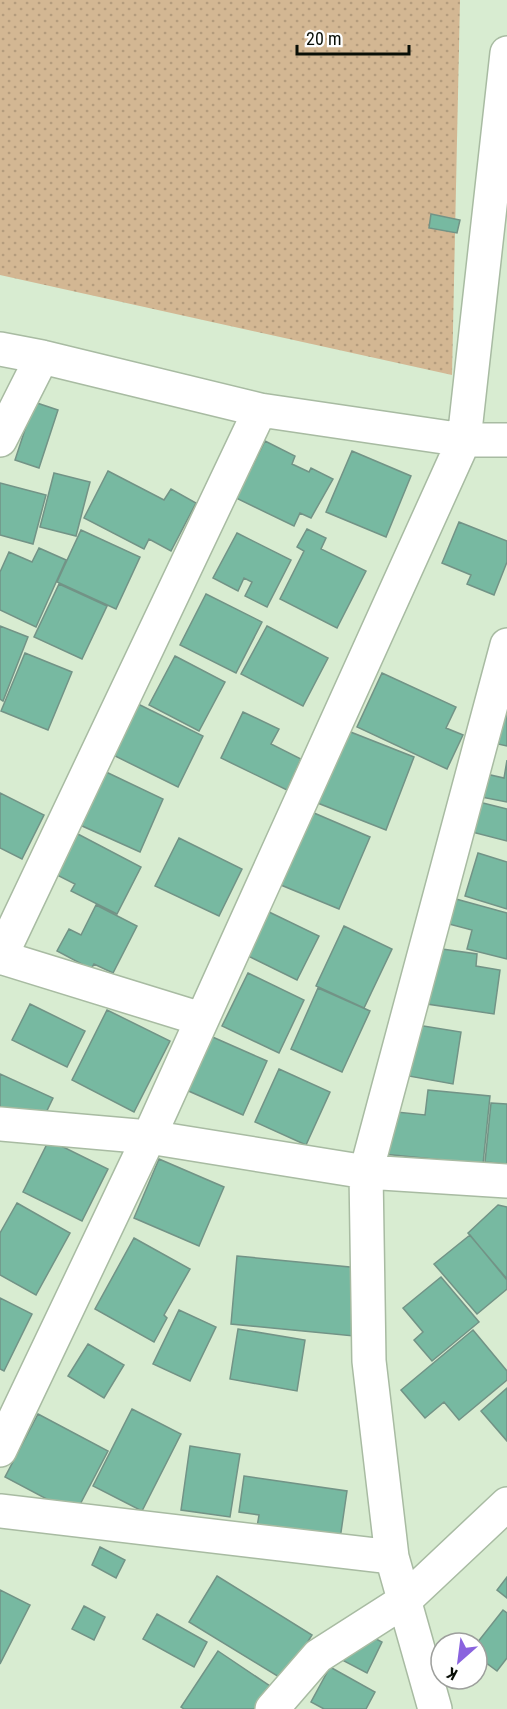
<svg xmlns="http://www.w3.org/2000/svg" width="507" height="1709" font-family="'Roboto Condensed',sans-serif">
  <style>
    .grass { fill: url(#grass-dots) }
    .building { fill: #77b9a1; stroke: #729386; stroke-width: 1.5 }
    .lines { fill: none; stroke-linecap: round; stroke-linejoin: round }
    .minor-casing { stroke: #a8bba2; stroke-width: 36 }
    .minor { stroke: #fff; stroke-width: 33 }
  </style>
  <defs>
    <pattern id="grass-dots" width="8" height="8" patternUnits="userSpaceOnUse" patternTransform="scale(1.5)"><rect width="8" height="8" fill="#d3b793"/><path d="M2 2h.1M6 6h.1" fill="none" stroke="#b49c7d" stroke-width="1.8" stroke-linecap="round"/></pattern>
  </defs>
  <rect width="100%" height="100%" fill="#d8ecd1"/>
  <path class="grass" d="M 0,0 L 460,0 L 452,375 L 0,275 Z"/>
  <path class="building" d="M 431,214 L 460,220 L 457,233 L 429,228 Z
    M 34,402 L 58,410 L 39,468 L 15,460 Z
    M 265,441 L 295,456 L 292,464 L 309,472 L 311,468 L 333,479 L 311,518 L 300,513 L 294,526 L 236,498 Z
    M 352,451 L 411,476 L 386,537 L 326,512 Z
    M 108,471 L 164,500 L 171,489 L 196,503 L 171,551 L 149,539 L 144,549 L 84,518 Z
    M 54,473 L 90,482 L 76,536 L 40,527 Z
    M 0,483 L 46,495 L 33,544 L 0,535 Z
    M 459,522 L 507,541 L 507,562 L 494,595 L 467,584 L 471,575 L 442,563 Z
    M 307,529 L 326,538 L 321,549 L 366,571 L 337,628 L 280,599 L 304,551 L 297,547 Z
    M 81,530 L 140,557 L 116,609 L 57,582 Z
    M 237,533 L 291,560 L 267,607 L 245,596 L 252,582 L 244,578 L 238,591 L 213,578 Z
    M 39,548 L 66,560 L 36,627 L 0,610 L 0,572 L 9,552 L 32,562 Z
    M 59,584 L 107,606 L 82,659 L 34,637 Z
    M 206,594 L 262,622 L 236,673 L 180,645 Z
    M 0,626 L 28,637 L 3,701 L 0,699 Z
    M 267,626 L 328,658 L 303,706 L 241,674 Z
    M 25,653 L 72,672 L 48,730 L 1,711 Z
    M 175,656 L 225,682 L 199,731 L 149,705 Z
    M 382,673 L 456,707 L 446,728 L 463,735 L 447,769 L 357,727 Z
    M 134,702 L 203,736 L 178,787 L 109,753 Z
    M 507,708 L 507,746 L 498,744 Z
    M 243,712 L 279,729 L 271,744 L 301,759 L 287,790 L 221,758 Z
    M 343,729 L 414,757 L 386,830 L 315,802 Z
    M 507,760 L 507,802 L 481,797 L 486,774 L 504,778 Z
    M 104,771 L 163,799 L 140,852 L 80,825 Z
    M 0,793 L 44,815 L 22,859 L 0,848 Z
    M 479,802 L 507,809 L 507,841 L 472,832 Z
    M 307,810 L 370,837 L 339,909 L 276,883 Z
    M 74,832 L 141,867 L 117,914 L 71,891 L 75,884 L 53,873 Z
    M 179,838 L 242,869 L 219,916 L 155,886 Z
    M 478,853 L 507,862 L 507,909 L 465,896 Z
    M 456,899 L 507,913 L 507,959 L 467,949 L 472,930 L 449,924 Z
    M 96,905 L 137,926 L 113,973 L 94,964 L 91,969 L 57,951 L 69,929 L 81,935 Z
    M 267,911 L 319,936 L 297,980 L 246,955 Z
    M 344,926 L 392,949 L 364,1008 L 316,986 Z
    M 435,948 L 477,954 L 476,966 L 500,970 L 494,1014 L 427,1004 Z
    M 248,973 L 304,1000 L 279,1053 L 222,1026 Z
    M 318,988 L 370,1011 L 342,1072 L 291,1049 Z
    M 30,1004 L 85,1031 L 67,1067 L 12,1040 Z
    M 107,1010 L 170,1041 L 134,1112 L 72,1080 Z
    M 411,1024 L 461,1032 L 453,1084 L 403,1075 Z
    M 208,1035 L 267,1061 L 243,1115 L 184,1089 Z
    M 279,1069 L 330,1092 L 306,1145 L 255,1122 Z
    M 0,1074 L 53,1098 L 42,1121 L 0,1113 Z
    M 428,1090 L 490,1096 L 483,1164 L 383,1154 L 387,1111 L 425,1115 Z
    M 491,1103 L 507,1104 L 507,1164 L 485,1162 Z
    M 49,1140 L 108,1169 L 82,1221 L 23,1192 Z
    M 159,1159 L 224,1187 L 199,1246 L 134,1218 Z
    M 17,1203 L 70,1233 L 36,1295 L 0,1275 L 0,1233 Z
    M 498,1205 L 507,1207 L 507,1279 L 468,1233 Z
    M 470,1235 L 507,1280 L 507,1289 L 477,1314 L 434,1264 Z
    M 134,1238 L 190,1269 L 164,1315 L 167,1318 L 154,1342 L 95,1309 Z
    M 237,1256 L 360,1268 L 354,1336 L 231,1324 Z
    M 441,1277 L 479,1322 L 432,1361 L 414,1340 L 423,1332 L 403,1308 Z
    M 0,1298 L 32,1314 L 4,1371 L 0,1369 Z
    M 179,1310 L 216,1327 L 190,1381 L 153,1364 Z
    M 238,1329 L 305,1340 L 297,1391 L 230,1379 Z
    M 473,1330 L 507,1371 L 507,1380 L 459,1420 L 444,1402 L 425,1418 L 401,1390 Z
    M 88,1344 L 124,1365 L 104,1398 L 68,1376 Z
    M 507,1388 L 507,1441 L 481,1411 Z
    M 132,1409 L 181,1434 L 142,1511 L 93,1486 Z
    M 38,1414 L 108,1451 L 75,1514 L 5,1477 Z
    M 190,1446 L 240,1454 L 230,1517 L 181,1510 Z
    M 244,1476 L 347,1491 L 340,1539 L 257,1527 L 259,1515 L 239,1512 Z
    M 100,1547 L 125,1560 L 116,1578 L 92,1565 Z
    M 217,1576 L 312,1635 L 284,1680 L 189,1622 Z
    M 507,1577 L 507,1598 L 497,1590 Z
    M 0,1590 L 30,1605 L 0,1664 Z
    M 84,1606 L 105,1617 L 94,1640 L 72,1629 Z
    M 503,1610 L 507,1613 L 507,1658 L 497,1671 L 477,1656 L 477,1643 Z
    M 157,1614 L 207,1642 L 194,1667 L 143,1639 Z
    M 359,1630 L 382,1642 L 367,1673 L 344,1661 Z
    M 218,1651 L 270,1686 L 255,1709 L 184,1709 L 181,1707 Z
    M 330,1667 L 375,1692 L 366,1709 L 324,1709 L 311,1702 Z"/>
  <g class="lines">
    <defs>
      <path id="minor" d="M 0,349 L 42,357 L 260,410 L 464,440 L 507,440
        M 0,440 L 42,357
        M 0,957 L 201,1019
        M 0,958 L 260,410
        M 0,1124 L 149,1137 L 366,1172 L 507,1181
        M 0,1450 L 149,1137 L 464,440 L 507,53
        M 0,1511 L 392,1557
        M 272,1709 L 318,1656 L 404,1601 L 507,1504
        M 435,1709 L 392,1557 L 369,1361 L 366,1172 L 507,645"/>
    </defs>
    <use href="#minor" class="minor-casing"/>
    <use href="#minor" class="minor"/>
  </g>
  <g transform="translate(459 1661) rotate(208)"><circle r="28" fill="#ffffff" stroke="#9d9f9c" stroke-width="1.5"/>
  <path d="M0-4.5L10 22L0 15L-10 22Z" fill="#8a63de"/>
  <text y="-9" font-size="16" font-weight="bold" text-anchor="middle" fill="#090f07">K</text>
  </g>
  <path d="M297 45v9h112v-9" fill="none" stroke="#090f07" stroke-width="3"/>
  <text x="306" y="45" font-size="18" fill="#090f07" stroke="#ffffff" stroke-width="4.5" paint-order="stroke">20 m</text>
</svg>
